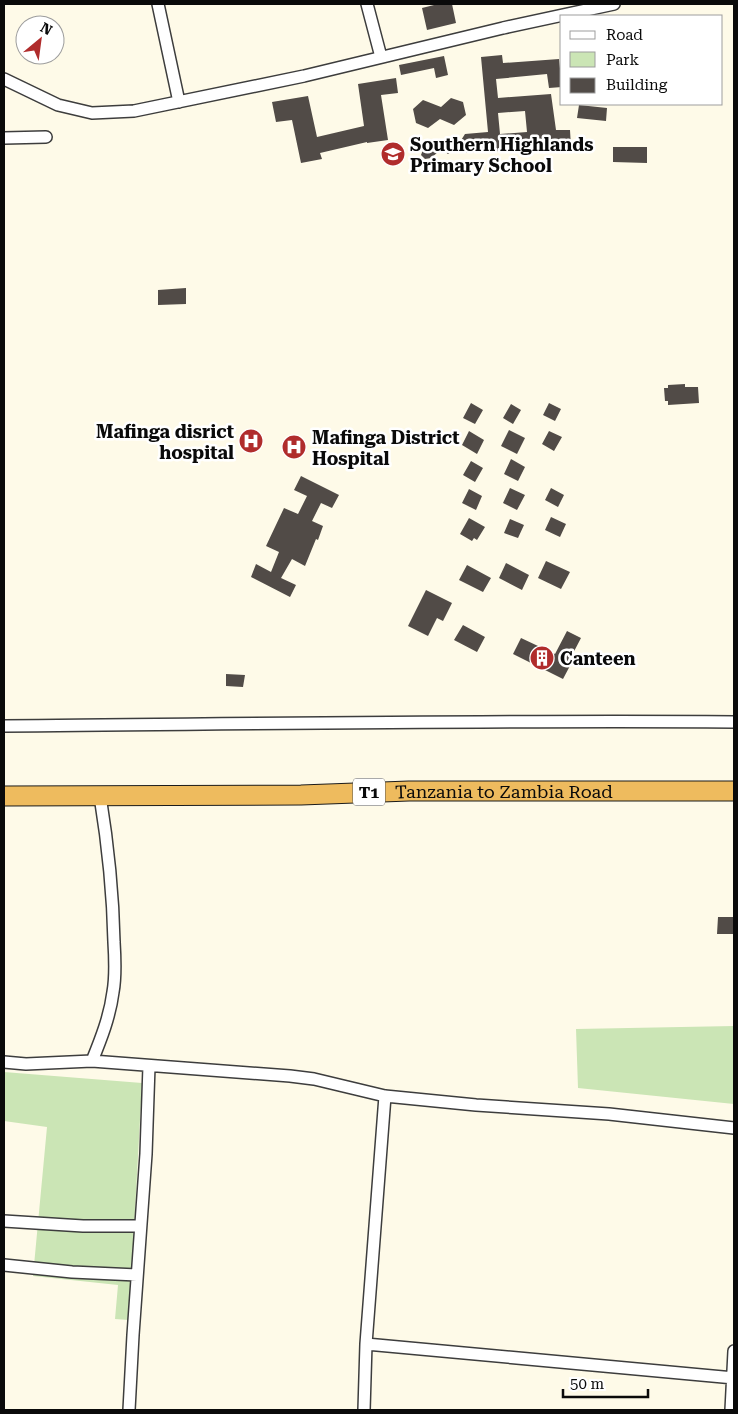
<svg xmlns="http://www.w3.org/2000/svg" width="738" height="1414" font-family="'Roboto Serif',serif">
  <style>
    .green { fill: #cbe5b5 }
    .building { fill: #514b47; fill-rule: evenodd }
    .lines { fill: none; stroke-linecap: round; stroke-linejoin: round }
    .minor-casing { stroke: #3d3d3d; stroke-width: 14 }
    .trunk-casing { stroke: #1b1b1b; stroke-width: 21 }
    .minor { stroke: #fff; stroke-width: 11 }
    .trunk { stroke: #eebb5e; stroke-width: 19 }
    .labels { text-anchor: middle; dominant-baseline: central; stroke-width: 5; stroke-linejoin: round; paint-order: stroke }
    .shield { fill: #fff; stroke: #545454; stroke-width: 1 }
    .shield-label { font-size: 16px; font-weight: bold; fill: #0a0a0a }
    .poi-label { font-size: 18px; font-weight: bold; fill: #0a0a0a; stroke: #fff; text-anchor: start }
    .street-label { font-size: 18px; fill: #0a0a0a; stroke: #fff }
  </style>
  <rect width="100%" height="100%" fill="#fefae8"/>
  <path class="green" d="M 734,1026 L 734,1104 L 578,1088 L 576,1029 Z
    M 4,1072 L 142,1083 L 129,1320 L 115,1319 L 118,1285 L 33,1276 L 47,1127 L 4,1121 Z"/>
  <path class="building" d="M 438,4 L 452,4 L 456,23 L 427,30 L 422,8 Z
    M 502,55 L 503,63 L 559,59 L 562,87 L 549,88 L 547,74 L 496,79 L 498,98 L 551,94 L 556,130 L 570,130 L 571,147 L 466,153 L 458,145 L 465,134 L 488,132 L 481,57 ZM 525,111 L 527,132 L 500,134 L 498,113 Z
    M 444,56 L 448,75 L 436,78 L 434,68 L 401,75 L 399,65 Z
    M 396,78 L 398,93 L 381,95 L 388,140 L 367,143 L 367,142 L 320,153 L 322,159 L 301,163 L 292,120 L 276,122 L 272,102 L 308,96 L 317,137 L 364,126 L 358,84 Z
    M 451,98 L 463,102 L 466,115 L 454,125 L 440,119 L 428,128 L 416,123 L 413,109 L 423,100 L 441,107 Z
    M 579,105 L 607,108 L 606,121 L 577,118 Z
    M 435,144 L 449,144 L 458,147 L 448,154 Z
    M 424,147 L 438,152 L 431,158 L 425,159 L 421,155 Z
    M 613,147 L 647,147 L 647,163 L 613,162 Z
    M 186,288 L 186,304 L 158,305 L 158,290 Z
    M 685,384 L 685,387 L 698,387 L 699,403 L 668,405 L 668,401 L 665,401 L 664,388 L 668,388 L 668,385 Z
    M 471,403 L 483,410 L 475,424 L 463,418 Z
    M 549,403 L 561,409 L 555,421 L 543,415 Z
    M 511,404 L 521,410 L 513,424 L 503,418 Z
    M 509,430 L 525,438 L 517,454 L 501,446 Z
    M 469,431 L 484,440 L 477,454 L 462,445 Z
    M 549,431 L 562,437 L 554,451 L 542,444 Z
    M 511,459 L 525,467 L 518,481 L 504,474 Z
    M 471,461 L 483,468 L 475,482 L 463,475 Z
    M 301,476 L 339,495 L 332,508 L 321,503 L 312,521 L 323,526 L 318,540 L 316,539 L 305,566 L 292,559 L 281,578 L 296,585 L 290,597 L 251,577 L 256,564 L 271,572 L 279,552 L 266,546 L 284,508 L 298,514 L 307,496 L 294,490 Z
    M 510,488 L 525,495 L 517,510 L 503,503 Z
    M 551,488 L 564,495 L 558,507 L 545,500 Z
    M 469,489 L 482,496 L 476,510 L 462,503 Z
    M 551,517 L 566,524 L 560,537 L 545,530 Z
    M 469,518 L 485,527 L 477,540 L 474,538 L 472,541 L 460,534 Z
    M 510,519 L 524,525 L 518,538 L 504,533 Z
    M 546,561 L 570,572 L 561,589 L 538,578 Z
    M 506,563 L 529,575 L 522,590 L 499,578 Z
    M 467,565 L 491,578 L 483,592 L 459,580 Z
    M 426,590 L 452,603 L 443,621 L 437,618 L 428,636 L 408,626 Z
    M 463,625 L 485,637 L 477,652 L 454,640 Z
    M 567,631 L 581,638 L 569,661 L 572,662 L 563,679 L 513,654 L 521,638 L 555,654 Z
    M 226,674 L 245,675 L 243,687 L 226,686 Z
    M 718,917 L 734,917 L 734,934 L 717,934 Z"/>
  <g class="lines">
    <defs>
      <path id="minor" d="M 158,4 L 179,102
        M 367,4 L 381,57
        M 4,79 L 58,105 L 92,113 L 134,111 L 304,76 L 503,28 L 614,4
        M 4,138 L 46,137
        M 4,726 C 247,724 491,720 734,722
        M 92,1061 C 101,1039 110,1016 113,992 C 116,976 115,958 114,942 C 113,893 108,845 100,796
        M 4,1062 L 26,1064 L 92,1061 L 290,1076 L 314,1079 L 385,1096 L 476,1105 L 609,1114 L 734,1128
        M 4,1221 L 83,1226 L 140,1226
        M 4,1265 L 72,1272 L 137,1275
        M 366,1344 L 734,1378
        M 129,1410 L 133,1335 L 146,1154 L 149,1066
        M 364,1410 L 366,1344 L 385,1096
        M 731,1410 L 734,1351"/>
      <g id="trunk">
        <path id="s1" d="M 4,796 L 301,795 L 409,791 L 734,791"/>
      </g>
    </defs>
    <use href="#minor" class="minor-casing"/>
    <use href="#trunk" class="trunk-casing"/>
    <use href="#minor" class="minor"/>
    <use href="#trunk" class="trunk"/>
  </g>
  <defs>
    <symbol id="school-disc" viewBox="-11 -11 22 22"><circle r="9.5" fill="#b02c2c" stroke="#fff"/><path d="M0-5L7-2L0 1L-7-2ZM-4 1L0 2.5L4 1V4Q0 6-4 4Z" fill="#fff"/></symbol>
    <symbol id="hospital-disc" viewBox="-11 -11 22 22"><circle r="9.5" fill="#b02c2c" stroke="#fff"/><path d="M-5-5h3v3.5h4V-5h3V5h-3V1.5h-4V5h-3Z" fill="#fff"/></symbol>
    <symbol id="building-disc" viewBox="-11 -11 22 22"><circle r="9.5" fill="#b02c2c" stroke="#fff"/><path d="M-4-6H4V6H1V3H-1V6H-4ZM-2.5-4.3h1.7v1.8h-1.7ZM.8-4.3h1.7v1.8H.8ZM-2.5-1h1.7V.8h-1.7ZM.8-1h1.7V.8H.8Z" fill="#fff"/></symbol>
  </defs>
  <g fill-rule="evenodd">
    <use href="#school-disc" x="379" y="140" width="28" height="28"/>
    <use href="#hospital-disc" x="237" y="427" width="28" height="28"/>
    <use href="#hospital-disc" x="280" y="433" width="28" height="28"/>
    <use href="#building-disc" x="528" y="644" width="28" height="28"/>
  </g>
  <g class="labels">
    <rect class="shield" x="353" y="778.5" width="32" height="27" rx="4"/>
    <g class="shield-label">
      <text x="369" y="792">T1</text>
    </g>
    <g class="poi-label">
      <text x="410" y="144">Southern Highlands<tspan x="410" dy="21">Primary School</tspan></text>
      <text x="234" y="431" text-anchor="end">Mafinga disrict<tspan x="234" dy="21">hospital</tspan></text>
      <text x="312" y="437">Mafinga District<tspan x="312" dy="21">Hospital</tspan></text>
      <text x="560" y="658">Canteen</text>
    </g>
    <g class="street-label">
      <text stroke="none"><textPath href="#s1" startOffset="500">Tanzania to Zambia Road</textPath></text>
    </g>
  </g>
  <rect width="738" height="1414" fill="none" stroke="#0a0a0a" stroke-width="10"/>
  <rect x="560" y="15" width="162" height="90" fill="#ffffff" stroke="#9d9d9d"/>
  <rect x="570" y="31" width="25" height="8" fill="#ffffff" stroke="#9d9d9d"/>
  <text x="606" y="40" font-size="15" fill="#0a0a0a">Road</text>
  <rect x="570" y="52" width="25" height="15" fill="#cbe5b5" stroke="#9d9d9d"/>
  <text x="606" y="65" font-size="15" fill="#0a0a0a">Park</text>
  <rect x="570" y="78" width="25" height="15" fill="#514b47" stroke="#9d9d9d"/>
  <text x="606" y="90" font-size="15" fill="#0a0a0a">Building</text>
  <g transform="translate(40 40) rotate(29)"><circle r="24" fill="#ffffff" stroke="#9d9d9d"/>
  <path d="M0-4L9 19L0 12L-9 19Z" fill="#b02c2c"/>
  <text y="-8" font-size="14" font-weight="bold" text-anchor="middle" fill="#0a0a0a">N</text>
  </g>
  <path d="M563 1389v8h85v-8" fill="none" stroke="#0a0a0a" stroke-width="2.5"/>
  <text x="570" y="1389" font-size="15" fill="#0a0a0a" stroke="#ffffff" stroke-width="4" paint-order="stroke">50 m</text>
</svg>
